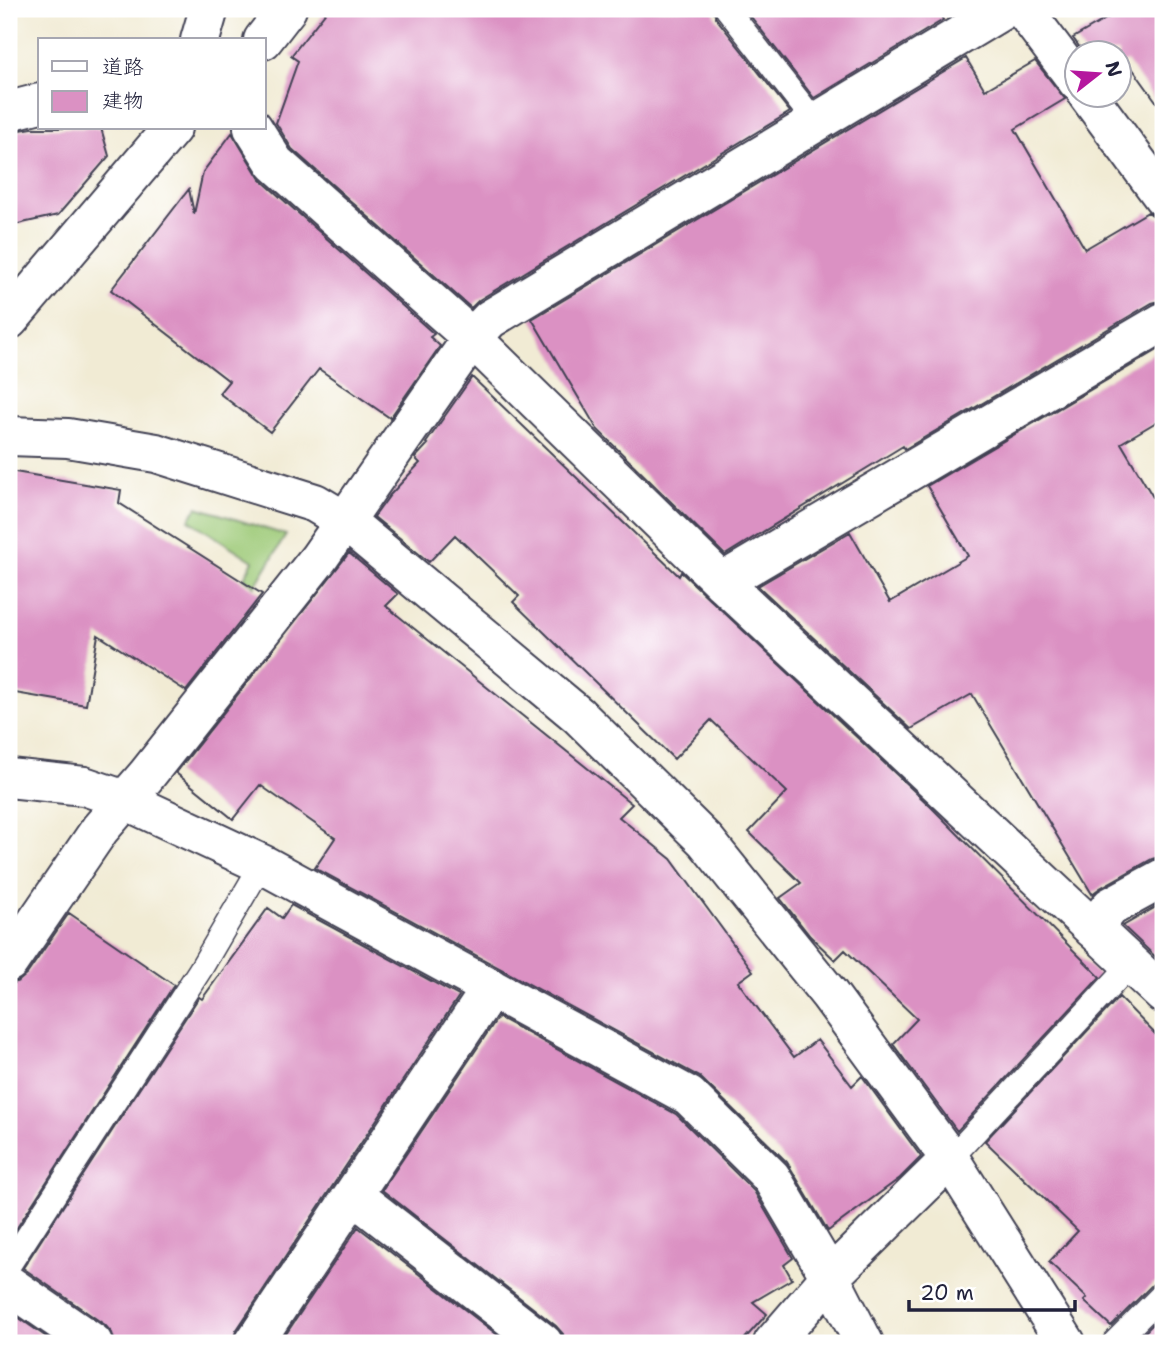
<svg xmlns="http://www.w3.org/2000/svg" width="1172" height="1352" font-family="'Shantell Sans','Klee One',sans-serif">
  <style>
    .green { fill: #9cc976; stroke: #5f7658; stroke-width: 2 }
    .building { fill: #db91c3 }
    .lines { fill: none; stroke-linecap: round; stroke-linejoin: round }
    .lane-casing { stroke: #414052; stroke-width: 26 }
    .street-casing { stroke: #414052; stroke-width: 42 }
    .secondary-casing { stroke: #414052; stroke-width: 42 }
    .lane { stroke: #fff; stroke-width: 23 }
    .street { stroke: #fff; stroke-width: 38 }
    .secondary { stroke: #fff; stroke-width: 38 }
  </style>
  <rect width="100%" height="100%" fill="#fff"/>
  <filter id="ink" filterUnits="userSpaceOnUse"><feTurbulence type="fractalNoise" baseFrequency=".0143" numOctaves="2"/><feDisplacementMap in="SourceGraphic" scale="14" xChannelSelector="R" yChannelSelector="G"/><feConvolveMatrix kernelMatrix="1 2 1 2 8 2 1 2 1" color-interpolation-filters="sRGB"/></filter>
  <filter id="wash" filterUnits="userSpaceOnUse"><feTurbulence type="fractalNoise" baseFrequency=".00686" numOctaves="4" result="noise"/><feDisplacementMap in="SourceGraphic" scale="28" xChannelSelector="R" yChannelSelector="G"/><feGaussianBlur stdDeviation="1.57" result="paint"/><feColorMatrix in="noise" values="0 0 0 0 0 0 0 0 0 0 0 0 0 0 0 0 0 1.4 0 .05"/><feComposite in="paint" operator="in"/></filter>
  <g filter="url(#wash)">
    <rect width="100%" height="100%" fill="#f1ebd4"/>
    <path class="green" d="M 197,507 L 286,535 L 255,586 L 244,578 L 253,561 L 189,520 Z"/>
    <g id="blocks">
      <path class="building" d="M 328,9 L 713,9 L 716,18 L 790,112 L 479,300 L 471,308 L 292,149 L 276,123 L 298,61 L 291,56 Z
        M 745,9 L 937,9 L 943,20 L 814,98 Z
        M 1123,9 L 1163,9 L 1163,111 L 1127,61 L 1119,65 L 1119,52 L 1083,52 L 1073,38 Z
        M 966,58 L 985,90 L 1035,61 L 1065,99 L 1015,129 L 1085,249 L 1148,212 L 1155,217 L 1163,219 L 1163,300 L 1152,303 L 905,449 L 903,446 L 725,555 L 597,429 L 532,319 Z
        M 32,128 L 101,128 L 109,156 L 58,215 L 9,226 L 9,132 Z
        M 232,133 L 260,179 L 434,334 L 430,337 L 440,346 L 390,418 L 319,369 L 270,432 L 219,393 L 229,381 L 111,290 L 189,189 L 194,214 L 203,172 Z
        M 1163,347 L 1163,418 L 1121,443 L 1163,514 L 1163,856 L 1152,859 L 1100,888 L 1092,894 L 972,694 L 911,729 L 758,586 L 850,532 L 890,602 L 968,556 L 927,486 Z
        M 472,377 L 679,576 L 681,572 L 931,807 L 1100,977 L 957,1131 L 893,1044 L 917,1019 L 845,950 L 835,960 L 810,936 L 780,898 L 801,883 L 749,832 L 787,792 L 711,720 L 674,759 L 513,602 L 519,596 L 455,535 L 429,562 L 374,517 L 390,495 L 420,463 L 415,458 L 428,444 L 426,443 Z
        M 9,471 L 121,490 L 119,503 L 262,594 L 186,691 L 98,635 L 86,705 L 9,692 Z
        M 349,553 L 398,594 L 386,606 L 632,804 L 619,817 L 671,859 L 753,971 L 738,982 L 794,1057 L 817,1040 L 852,1086 L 862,1076 L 921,1157 L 900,1178 L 828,1231 L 787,1162 L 700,1077 L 315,868 L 335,838 L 260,785 L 233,819 L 176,773 Z
        M 1163,903 L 1163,964 L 1123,926 Z
        M 291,905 L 459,996 L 236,1331 L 232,1343 L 115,1343 L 112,1333 L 105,1325 L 23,1268 L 199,997 L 202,999 L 268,908 L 282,918 Z
        M 69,913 L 174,985 L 9,1240 L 9,985 L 19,981 L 27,974 Z
        M 1119,997 L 1163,1042 L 1163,1280 L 1153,1284 L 1111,1326 L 1084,1301 L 1087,1298 L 1049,1262 L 1078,1231 L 985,1141 Z
        M 498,1017 L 676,1114 L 754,1191 L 793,1258 L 784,1265 L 792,1279 L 753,1302 L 767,1314 L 741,1343 L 564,1343 L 563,1334 L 556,1326 L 382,1190 Z
        M 358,1227 L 508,1343 L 280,1343 Z
        M 9,1311 L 55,1343 L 9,1343 Z
        M 1163,1314 L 1163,1343 L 1134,1343 Z"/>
    </g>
  </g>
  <g filter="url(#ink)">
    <use href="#blocks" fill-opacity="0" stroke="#414052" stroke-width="2"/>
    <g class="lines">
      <defs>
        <path id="lane" d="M 727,9 L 816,123
          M 950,1159 L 1131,964
          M 9,1265 L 200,970 L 262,864
          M 1114,1343 L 1163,1294"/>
        <path id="street" d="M 1023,9 L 1078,82
          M 200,40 L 209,9
          M 263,40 L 287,9
          M 1087,94 L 1163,197
          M 9,111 L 40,103
          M 253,128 L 275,163 L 472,338 L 722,582 L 1163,994
          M 9,320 L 172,128
          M 722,582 L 1163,322
          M 9,778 L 84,786 L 125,800 L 262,864 L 689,1096 L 771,1177 L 830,1277 L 864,1343
          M 1093,929 L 1110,907 L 1163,878
          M 9,962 L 100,829 L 146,776 L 319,558 L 472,338 L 490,319 L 1004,9
          M 353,1195 L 543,1343
          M 9,1285 L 93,1343
          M 254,1343 L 491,988
          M 773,1343 L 830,1277 L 950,1159"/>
        <path id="secondary" d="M 9,436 L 68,438 L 156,453 L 315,503 L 345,521 L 578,715 L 706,841 L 829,994 L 950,1159 L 1066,1343"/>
      </defs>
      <use href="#lane" class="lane-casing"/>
      <use href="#street" class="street-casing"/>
      <use href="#secondary" class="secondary-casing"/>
      <use href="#lane" class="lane"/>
      <use href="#street" class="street"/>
      <use href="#secondary" class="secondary"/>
    </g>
  </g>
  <rect width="1172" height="1352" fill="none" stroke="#fff" stroke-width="35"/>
  <rect x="38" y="38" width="228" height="91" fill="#ffffff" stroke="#a7a7b1" stroke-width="2"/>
  <rect x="52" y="61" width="35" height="10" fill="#ffffff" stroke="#a7a7b1" stroke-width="2"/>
  <text x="102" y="74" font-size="21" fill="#22223b">道路</text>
  <rect x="52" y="91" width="35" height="21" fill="#db91c3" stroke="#a7a7b1" stroke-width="2"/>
  <text x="102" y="108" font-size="21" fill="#22223b">建物</text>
  <g transform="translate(1098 74) rotate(73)"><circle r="33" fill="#ffffff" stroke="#a7a7b1" stroke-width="2"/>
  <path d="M0-5L12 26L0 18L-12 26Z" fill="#b5179e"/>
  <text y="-10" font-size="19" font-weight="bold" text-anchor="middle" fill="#22223b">N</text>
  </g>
  <path d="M909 1300v10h166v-10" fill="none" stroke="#22223b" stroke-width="3.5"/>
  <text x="920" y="1300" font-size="21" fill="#22223b" stroke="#ffffff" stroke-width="5" paint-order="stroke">20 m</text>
</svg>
